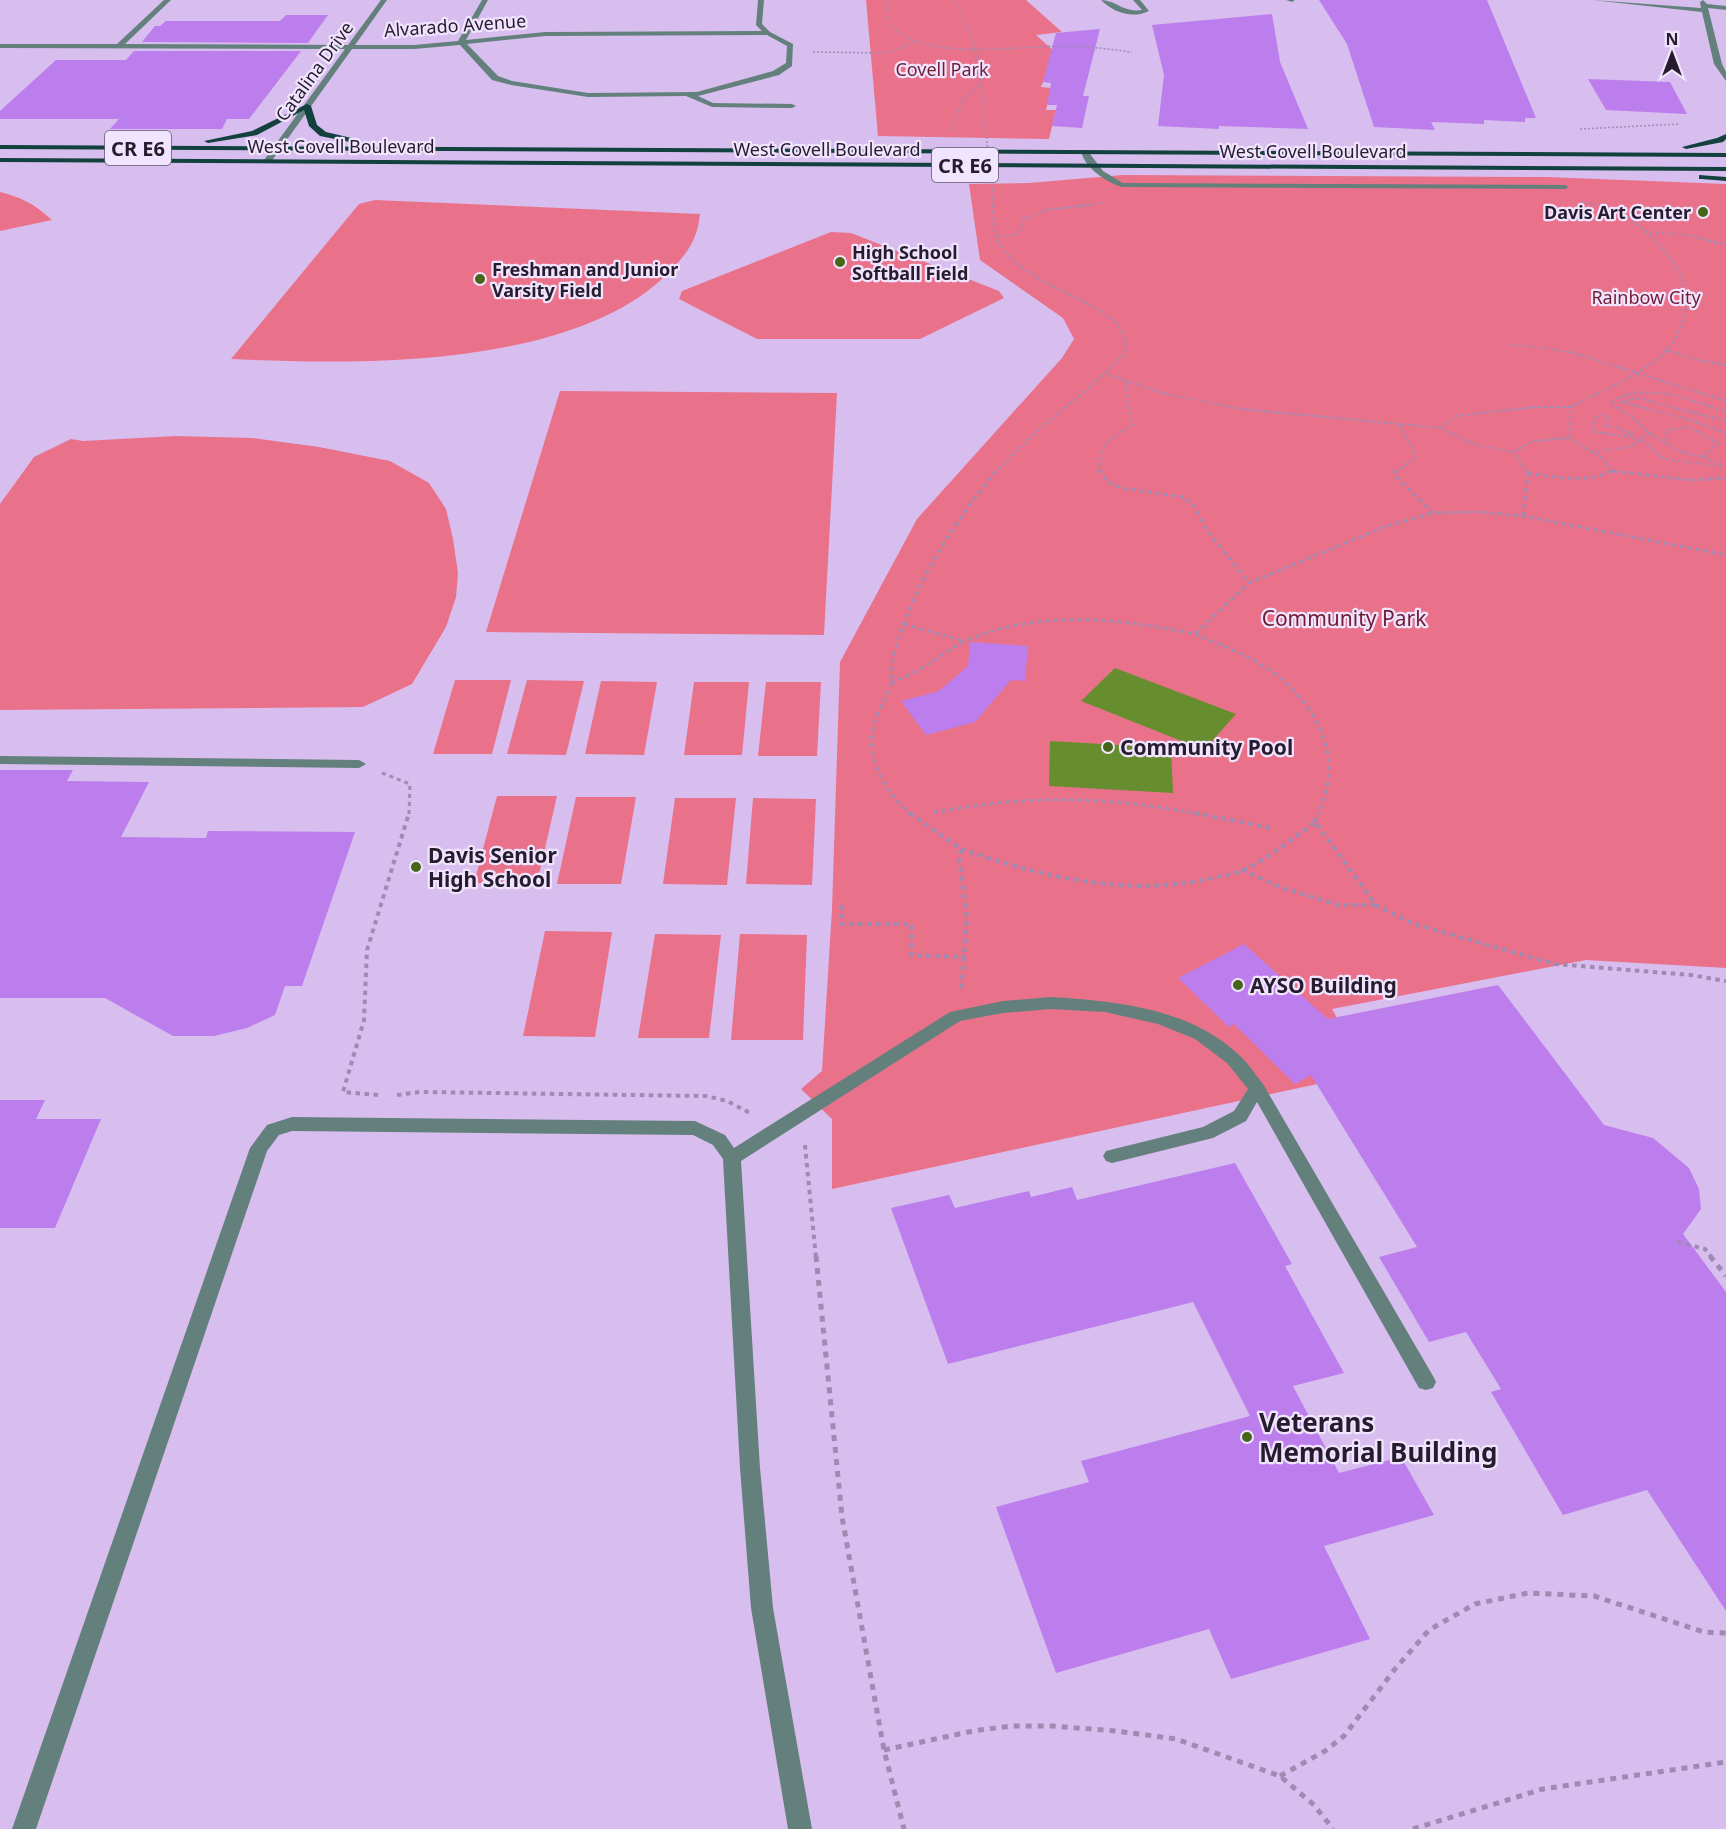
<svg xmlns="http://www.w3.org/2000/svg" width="1726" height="1829" font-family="'Noto Sans',sans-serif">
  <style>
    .green { fill: #e9728a }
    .water { fill: #678e2e }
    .building { fill: #bc7eec }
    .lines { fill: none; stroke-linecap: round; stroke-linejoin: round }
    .path-far4 { stroke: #a08ab2; stroke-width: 1.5; stroke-dasharray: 2 2; stroke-linecap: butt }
    .path-far3 { stroke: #a08ab2; stroke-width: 2; stroke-dasharray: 3 3; stroke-linecap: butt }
    .path-far2 { stroke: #a08ab2; stroke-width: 3; stroke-dasharray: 4 4; stroke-linecap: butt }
    .path-far1 { stroke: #a08ab2; stroke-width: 4; stroke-dasharray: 4.5 4.5; stroke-linecap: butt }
    .path { stroke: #a08ab2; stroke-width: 5; stroke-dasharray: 6 6; stroke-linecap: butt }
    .minor { fill: #63807d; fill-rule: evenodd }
    .major { fill: #12413e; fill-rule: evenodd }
    .path-bridge { stroke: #a08ab2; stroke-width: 1.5; stroke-dasharray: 2 2; stroke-linecap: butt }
    .poi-dot { fill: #47651a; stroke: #f1e4fe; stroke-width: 2 }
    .labels { text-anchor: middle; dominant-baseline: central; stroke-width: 4.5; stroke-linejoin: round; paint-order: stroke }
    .far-street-label { font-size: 18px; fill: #261c2e; stroke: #f1e4fe }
    .far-park-label { font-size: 18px; fill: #701d33; stroke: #f1e4fe }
    .far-poi-label { font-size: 18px; font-weight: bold; fill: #261c2e; stroke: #f1e4fe; text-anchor: start }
    .shield { fill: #f1e4fe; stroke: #63586c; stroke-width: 1.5 }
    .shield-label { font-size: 20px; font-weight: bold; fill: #261c2e }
    .park-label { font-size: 21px; fill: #701d33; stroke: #f1e4fe }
    .poi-label { font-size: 21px; font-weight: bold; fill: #261c2e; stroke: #f1e4fe; text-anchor: start }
    .near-poi-label { font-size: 26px; font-weight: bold; fill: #261c2e; stroke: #f1e4fe; text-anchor: start }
  </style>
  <rect width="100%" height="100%" fill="#d8bdef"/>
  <path class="green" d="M 866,0 L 1026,0 L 1062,32 L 1036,35 L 1055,52 L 1041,87 L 1051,88 L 1046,110 L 1056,110 L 1049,139 L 878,136 Z
    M 1123,175 L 1547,177 L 1726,184 L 1726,968 L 1586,960 L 1332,1009 L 1368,1073 L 832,1189 L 832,1119 L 801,1089 L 822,1071 L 832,909 L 840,662 L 917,519 L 1062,358 L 1074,339 L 1063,318 L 980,260 L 969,184 L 1029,183 Z
    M 0,192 C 21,197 36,205 52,220 L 0,231 Z
    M 375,200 L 700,214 C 699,221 698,229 695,236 C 689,253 674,267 662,279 C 565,368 355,365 231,359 L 359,204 Z
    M 831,232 L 851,233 L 999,291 L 1004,298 L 920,339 L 757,339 L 679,299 L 682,291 Z
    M 560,391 L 837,393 L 824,635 L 486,632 Z
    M 176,436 L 252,438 L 319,447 L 390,461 L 429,483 L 446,509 L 453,539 L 458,573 L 456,597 L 446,627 L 412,684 L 363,707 L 0,710 L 0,504 L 34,457 L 71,439 L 83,441 Z
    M 455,680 L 511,680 L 492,754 L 433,754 Z
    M 527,680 L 584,681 L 566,755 L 507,754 Z
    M 601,681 L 657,682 L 644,755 L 585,754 Z
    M 694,682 L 749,682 L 742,755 L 684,755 Z
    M 766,682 L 821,682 L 817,756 L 758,756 Z
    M 497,796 L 557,796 L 537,883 L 474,883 Z
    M 576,797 L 636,797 L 621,884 L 557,884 Z
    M 675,798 L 736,798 L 727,885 L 663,884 Z
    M 753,798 L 816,799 L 812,885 L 746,884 Z
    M 545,931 L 612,932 L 595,1037 L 523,1036 Z
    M 655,934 L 721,935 L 709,1038 L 638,1038 Z
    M 740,934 L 807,935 L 803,1040 L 731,1040 Z"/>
  <path class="water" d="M 1115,668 L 1236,714 L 1204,750 L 1081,701 Z
    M 1050,741 L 1171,748 L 1173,793 L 1049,786 Z"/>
  <path class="building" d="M 1319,0 L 1487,0 L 1536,118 L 1525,118 L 1525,122 L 1484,120 L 1484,124 L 1431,122 L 1435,130 L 1374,127 L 1347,44 Z
    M 1272,14 L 1280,62 L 1308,129 L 1219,126 L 1219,129 L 1158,126 L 1164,75 L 1152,25 Z
    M 286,15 L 328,15 L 308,43 L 142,42 L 155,26 L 160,26 L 166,21 L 280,21 Z
    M 1100,29 L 1083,96 L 1089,96 L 1082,128 L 1052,126 L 1057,105 L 1047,105 L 1051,83 L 1043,82 L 1056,33 Z
    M 134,51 L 301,51 L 249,119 L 227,119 L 222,129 L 110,129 L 119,119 L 0,119 L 0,111 L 56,60 L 126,60 Z
    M 1588,79 L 1670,82 L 1687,114 L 1606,110 Z
    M 970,642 L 1028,646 L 1025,681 L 1011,680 L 975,722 L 926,735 L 901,701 L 939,691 L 968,666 Z
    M 0,770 L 73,770 L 67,781 L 149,782 L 121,837 L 206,838 L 208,831 L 355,832 L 302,986 L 285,986 L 275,1015 L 247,1028 L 214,1036 L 173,1036 L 105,998 L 0,998 Z
    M 1244,944 L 1328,1019 L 1498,985 L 1604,1125 L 1653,1138 L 1689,1168 L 1699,1189 L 1701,1209 L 1683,1234 L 1726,1292 L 1726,1611 L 1647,1490 L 1563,1515 L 1491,1392 L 1501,1389 L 1466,1332 L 1429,1342 L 1379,1257 L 1417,1247 L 1311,1075 L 1295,1084 L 1234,1024 L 1229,1027 L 1178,978 Z
    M 0,1100 L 45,1100 L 36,1119 L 101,1119 L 55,1228 L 0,1228 Z
    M 1235,1163 L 1292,1264 L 1285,1266 L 1344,1373 L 1293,1386 L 1339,1473 L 1401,1457 L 1434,1515 L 1324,1546 L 1370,1639 L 1231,1679 L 1209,1629 L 1056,1673 L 996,1507 L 1089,1482 L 1081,1461 L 1250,1416 L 1193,1302 L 948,1364 L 891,1208 L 949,1195 L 955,1208 L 1029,1191 L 1031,1197 L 1072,1187 L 1077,1200 Z"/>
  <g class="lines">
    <path class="path-far4" d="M 886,0 C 887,15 888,27 903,35 C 946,59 1015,46 1063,46 C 1086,46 1109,49 1132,52
      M 953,0 C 980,40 981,85 985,131
      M 813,52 L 888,53 L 917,41
      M 950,129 L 953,127 L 963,98 L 979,87
      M 1580,129 L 1680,124
      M 992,186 L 993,206
      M 1582,202 L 1606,206
      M 1077,206 L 1104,203"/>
    <path class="path-far3" d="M 993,205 C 993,216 993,231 998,241 C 1022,287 1108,299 1123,334 C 1126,339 1125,346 1126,352 C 1086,395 1036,427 996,472
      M 1649,232 L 1688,235 L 1726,245
      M 997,236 L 1016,235 L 1021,229 L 1023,219 L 1046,210 L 1090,205
      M 1509,345 L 1540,347 L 1574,353 L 1726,401
      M 1666,350 L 1698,360 L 1726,365
      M 1107,374 L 1162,393 L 1242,409 L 1441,428 L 1476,445 L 1513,452 L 1527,472
      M 1599,414 L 1609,417 L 1606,427 L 1616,427 L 1632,434 L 1625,436 L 1594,432 L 1592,426 Z
      M 1726,421 L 1637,398 L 1621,402 L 1687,419 L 1726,433
      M 1441,428 L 1455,416 L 1536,407 L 1571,407
      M 1649,433 L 1678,451 L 1702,457 L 1718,443 L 1689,427 L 1666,430 L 1666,441
      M 1625,436 L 1643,441 L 1663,459 L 1726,467
      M 1569,438 L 1602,458 L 1613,471 L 1611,472
      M 1513,452 L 1533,441 L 1569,438 L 1571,407 C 1615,382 1684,364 1686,303 C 1686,286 1679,269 1669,256 C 1650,234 1629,213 1601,205
      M 1591,452 L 1630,447 L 1649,433 L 1639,422 L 1610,403 C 1644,380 1691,400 1726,412
      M 1702,457 L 1723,465
      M 1613,471 L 1619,472
      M 1100,472 C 1097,443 1111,439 1132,425 L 1126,394 L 1126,382
      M 1395,472 L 1417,457 L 1399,424"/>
    <path class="path-far2" d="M 1099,470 L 1107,481 L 1121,488 L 1183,497 L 1194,506 L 1206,529 L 1249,583
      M 1396,470 L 1394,475 L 1432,512
      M 1613,471 L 1689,480 L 1726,478
      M 1528,473 C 1554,477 1591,484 1612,470
      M 1523,516 L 1528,473 L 1526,470
      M 904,624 L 964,641
      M 1195,634 C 1217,644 1241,652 1262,665 C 1298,687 1329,726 1329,770 C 1329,785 1323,800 1318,815
      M 891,683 C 904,677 917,672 928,664 C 940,657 951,648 963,642 C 1037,609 1118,618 1195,634 L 1249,583 L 1384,527 L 1432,513 L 1480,512 L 1523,516 L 1726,555
      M 382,773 L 410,784 L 409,815
      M 934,812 C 958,809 982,804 1007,802 C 1072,796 1139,802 1203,815
      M 911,815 C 884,790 862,756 876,718 C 880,706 888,696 891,684 C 893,675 891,666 893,657 C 912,587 951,526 997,470"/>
    <path class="path-far1" d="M 910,813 L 961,849 L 959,858 L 967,918 L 961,990
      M 1195,813 L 1271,828
      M 1315,822 L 1318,813
      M 961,849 C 1040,876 1119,896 1203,880 C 1216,877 1230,875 1243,870 C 1269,858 1292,839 1315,822 L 1376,905 L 1414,924 L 1555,964 L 1691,975 L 1726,981
      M 1242,870 L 1280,887 L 1338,905 L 1375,905
      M 842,905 L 841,924 L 911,924 L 911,955 L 965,957
      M 378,1095 L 343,1092 L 364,1020 L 367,950 L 409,813
      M 397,1095 L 420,1092 L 706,1096 L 727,1101 L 752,1114
      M 805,1145 L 816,1258
      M 1677,1242 L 1705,1249 L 1712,1258"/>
    <path class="path" d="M 816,1256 L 842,1517 L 884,1750 L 904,1829
      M 1710,1256 L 1726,1276
      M 884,1750 L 973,1731 L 1011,1726 L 1052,1726 L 1116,1731 L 1176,1739 L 1280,1776 L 1314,1805 L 1333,1829
      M 1280,1776 L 1325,1751 L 1344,1736 L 1395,1669 L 1429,1630 L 1475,1604 L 1528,1593 L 1594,1596 L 1704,1632 L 1726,1633
      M 1413,1829 L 1543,1789 L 1726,1762"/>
    <path class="minor" d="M 164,0 L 171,0 L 125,44 L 348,45 L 381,0 L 387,0 L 355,45 L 414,45 L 458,41 L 482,0 L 488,0 L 466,40 L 545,32 L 762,31 L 756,25 L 758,0 L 764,0 L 762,24 L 770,32 L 793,44 L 792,66 L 779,75 L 698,96 L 713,103 L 792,104 L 796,106 L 792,108 L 712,107 L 686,96 L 588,97 L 511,85 L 492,80 L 460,45 L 414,49 L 352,49 L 271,162 L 268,162 L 264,160 L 345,49 L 0,48 L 0,44 L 117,44 ZM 767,35 L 787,46 L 786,63 L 773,71 L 697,92 L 588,93 L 512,81 L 498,76 L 467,44 L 545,36 Z
      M 1101,0 C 1116,0 1123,13 1142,10 L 1133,0 L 1140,0 L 1149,11 C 1133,19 1114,13 1101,0 Z
      M 1286,0 L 1295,0 L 1292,2 Z
      M 1592,0 L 1701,8 L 1700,2 L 1703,0 L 1707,4 L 1726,6 L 1726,10 L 1708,8 L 1722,64 L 1726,72 L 1726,81 L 1714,64 L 1702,12 Z
      M 1081,150 L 1087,150 L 1103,171 L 1123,183 L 1565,185 L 1569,187 L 1565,189 L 1122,187 C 1106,182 1083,167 1081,150 Z
      M 0,756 L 359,760 L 366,764 L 359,768 L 0,764 Z
      M 1051,997 C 1115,1001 1190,1008 1239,1055 C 1248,1063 1255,1074 1263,1084 L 1433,1376 L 1436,1382 L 1433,1388 L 1426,1390 L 1419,1388 L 1257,1102 L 1246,1121 L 1213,1138 L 1112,1163 L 1106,1161 L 1103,1156 L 1106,1151 L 1203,1127 L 1234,1111 L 1248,1089 L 1227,1063 L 1195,1039 L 1158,1024 L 1105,1012 L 1051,1009 L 1003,1013 L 960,1021 L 741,1161 L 760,1468 L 773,1608 L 812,1829 L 788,1829 L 751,1608 L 740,1468 L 723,1159 L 713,1145 L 693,1135 L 292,1131 L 279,1135 L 267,1151 L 36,1829 L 12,1829 L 250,1148 L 267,1125 L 292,1117 L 695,1121 L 725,1135 L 734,1148 L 950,1012 L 1003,1001 Z"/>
    <path class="major" d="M 307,104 L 311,106 L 317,125 L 326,132 L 360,140 L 360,144 L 320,136 L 309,126 L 304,110 L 257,135 L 208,143 L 204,141 L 252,131 Z
      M 1726,134 L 1726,139 L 1723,142 L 1686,149 L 1682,147 L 1717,138 Z
      M 0,145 L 1726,153 L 1726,157 L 0,149 Z
      M 0,158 L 1726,167 L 1726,171 L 0,162 Z
      M 1699,175 L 1726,177 L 1726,181 L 1702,179 L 1699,179 Z"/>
    <path class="path-bridge" d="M 986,133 L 991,182"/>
  </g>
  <g class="poi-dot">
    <circle cx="1703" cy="212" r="6"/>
    <circle cx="840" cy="262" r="6"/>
    <circle cx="480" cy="279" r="6"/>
    <circle cx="1108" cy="747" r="6"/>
    <circle cx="416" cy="867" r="6"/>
    <circle cx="1238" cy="985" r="6"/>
    <circle cx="1247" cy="1437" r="6"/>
  </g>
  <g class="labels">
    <g class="far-street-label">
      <text transform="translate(455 25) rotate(-4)">Alvarado Avenue</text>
      <text transform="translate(314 71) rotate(-54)">Catalina Drive</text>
      <text x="341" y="146">West Covell Boulevard</text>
      <text x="827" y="149">West Covell Boulevard</text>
      <text x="1313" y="151">West Covell Boulevard</text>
    </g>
    <g class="far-park-label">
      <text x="942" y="69">Covell Park</text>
      <text x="1646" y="297">Rainbow City</text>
    </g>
    <g class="far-poi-label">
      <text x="1691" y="212" text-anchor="end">Davis Art Center</text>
      <text x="852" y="252">High School<tspan x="852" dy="21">Softball Field</tspan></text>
      <text x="492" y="269">Freshman and Junior<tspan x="492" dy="21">Varsity Field</tspan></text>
    </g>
    <g class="shield">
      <rect x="105" y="131" width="66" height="34" rx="4.5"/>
      <rect x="932" y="148" width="66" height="34" rx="4.5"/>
    </g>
    <g class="shield-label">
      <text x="138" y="148">CR E6</text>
      <text x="965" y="165">CR E6</text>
    </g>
    <g class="park-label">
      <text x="1344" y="618">Community Park</text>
    </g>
    <g class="poi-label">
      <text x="1120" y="747">Community Pool</text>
      <text x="428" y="855">Davis Senior<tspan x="428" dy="24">High School</tspan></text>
      <text x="1250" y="985">AYSO Building</text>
    </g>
    <g class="near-poi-label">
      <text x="1259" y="1422">Veterans<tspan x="1259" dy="30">Memorial Building</tspan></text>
    </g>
  </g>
  <g transform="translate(1672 54)" stroke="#f1e4fe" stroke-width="4.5" paint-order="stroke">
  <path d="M0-4.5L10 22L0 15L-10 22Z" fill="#261c2e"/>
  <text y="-9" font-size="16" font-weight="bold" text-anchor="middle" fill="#261c2e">N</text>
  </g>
</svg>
